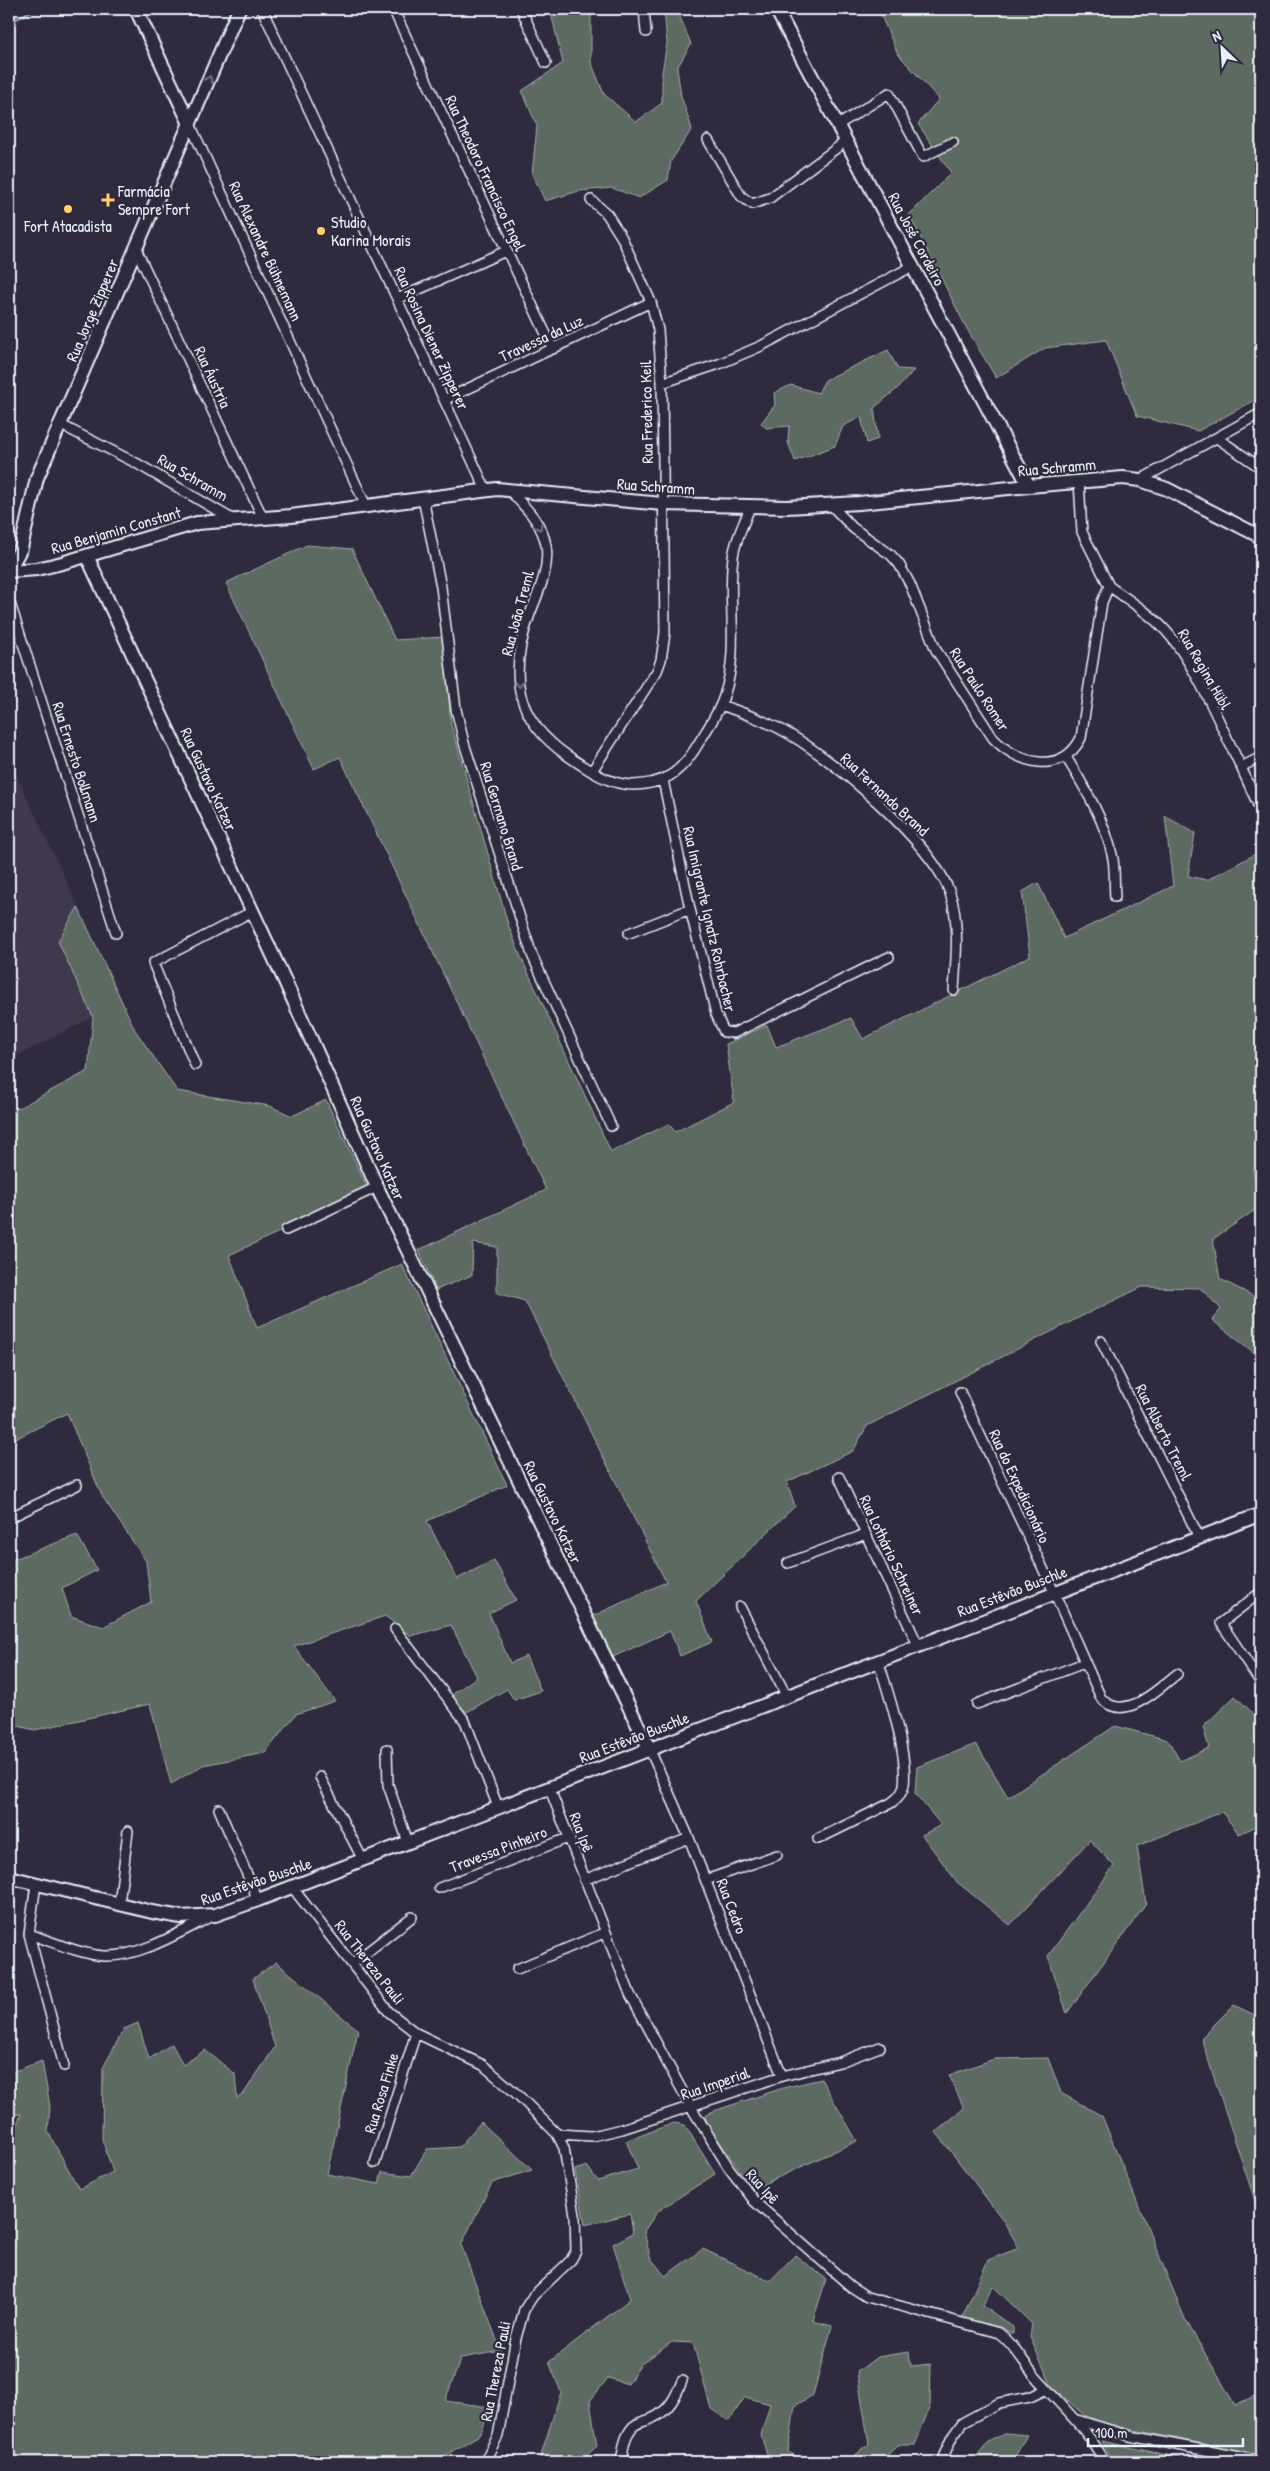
<svg xmlns="http://www.w3.org/2000/svg" width="1270" height="2471" font-family="'Patrick Hand',sans-serif">
  <style>
    .built { fill: #41394e }
    .green { fill: #5d6b62; stroke: #a2aead }
    .lines { fill: none; stroke-linecap: round; stroke-linejoin: round }
    .stream { stroke: #8f9caf; stroke-width: 3 }
    .street-casing { stroke: #e8f1f8; stroke-width: 12 }
    .secondary-casing { stroke: #e8f1f8; stroke-width: 16 }
    .street { stroke: #2f2a3d; stroke-width: 9 }
    .secondary { stroke: #2f2a3d; stroke-width: 12 }
    .oneway { stroke: #70707e }
    .poi-dot { fill: #ffd166; stroke: #2f2a3d; stroke-width: 2 }
    .labels { text-anchor: middle; dominant-baseline: central; stroke-width: 4.5; stroke-linejoin: round; paint-order: stroke }
    .street-label { font-size: 16px; fill: #e8f1f8; stroke: #2f2a3d }
    .poi-label { font-size: 16px; fill: #e8f1f8; stroke: #2f2a3d; text-anchor: start }
  </style>
  <rect width="100%" height="100%" fill="#2f2a3d"/>
  <filter id="ink" filterUnits="userSpaceOnUse"><feTurbulence type="fractalNoise" baseFrequency=".02" numOctaves="2"/><feDisplacementMap in="SourceGraphic" scale="10" xChannelSelector="R" yChannelSelector="G"/><feConvolveMatrix kernelMatrix="1 2 1 2 8 2 1 2 1" color-interpolation-filters="sRGB"/></filter>
  <g filter="url(#ink)">
    <path class="built" d="M 9,759 L 124,1004 L 93,1017 L 9,1060 Z"/>
    <path class="green" d="M 550,9 L 591,9 L 591,62 L 604,94 L 636,122 L 662,103 L 662,72 L 667,43 L 664,9 L 683,9 L 680,17 L 691,44 L 677,68 L 681,96 L 692,129 L 671,161 L 668,180 L 639,198 L 612,188 L 579,191 L 545,201 L 532,174 L 537,126 L 522,91 L 563,63 Z
      M 878,9 L 1261,9 L 1261,397 L 1198,431 L 1137,416 L 1106,340 L 1045,348 L 996,378 L 967,329 L 909,215 L 951,173 L 918,124 L 939,99 L 898,54 Z
      M 888,350 L 898,369 L 914,370 L 898,388 L 874,408 L 878,439 L 867,443 L 861,417 L 843,426 L 835,446 L 795,461 L 788,442 L 789,426 L 766,428 L 761,423 L 775,405 L 774,393 L 791,385 L 818,393 L 825,380 Z
      M 307,545 L 352,549 L 395,640 L 443,637 L 451,724 L 508,924 L 520,955 L 611,1152 L 669,1124 L 675,1132 L 734,1102 L 726,1044 L 767,1025 L 776,1047 L 851,1018 L 863,1039 L 1030,956 L 1022,892 L 1038,883 L 1064,938 L 1173,886 L 1165,816 L 1195,833 L 1188,876 L 1207,880 L 1261,851 L 1261,1167 L 1253,1169 L 1258,1208 L 1213,1239 L 1220,1279 L 1261,1300 L 1261,1358 L 1212,1320 L 1221,1309 L 1200,1288 L 1142,1287 L 1084,1315 L 867,1426 L 853,1451 L 787,1482 L 795,1506 L 696,1601 L 712,1642 L 680,1656 L 670,1631 L 613,1657 L 593,1616 L 666,1582 L 525,1301 L 497,1293 L 497,1247 L 473,1243 L 472,1275 L 436,1290 L 419,1250 L 546,1190 L 340,757 L 314,769 L 226,583 Z
      M 78,907 L 135,1030 L 177,1091 L 270,1106 L 292,1116 L 326,1100 L 369,1191 L 229,1255 L 257,1328 L 402,1264 L 507,1485 L 427,1521 L 457,1579 L 494,1560 L 516,1600 L 489,1613 L 510,1663 L 526,1656 L 541,1691 L 514,1700 L 507,1689 L 467,1712 L 454,1702 L 454,1693 L 477,1677 L 451,1625 L 411,1636 L 385,1616 L 294,1646 L 335,1701 L 296,1714 L 265,1753 L 203,1765 L 171,1784 L 150,1704 L 35,1730 L 9,1724 L 9,1592 L 16,1589 L 9,1561 L 77,1535 L 97,1570 L 62,1588 L 71,1616 L 103,1627 L 151,1602 L 146,1561 L 102,1496 L 67,1413 L 9,1442 L 9,1113 L 88,1071 L 93,1017 L 58,941 Z
      M 1235,1696 L 1261,1721 L 1261,1824 L 1239,1834 L 1222,1812 L 1137,1846 L 1146,1904 L 1067,2013 L 1048,1956 L 1114,1866 L 1090,1840 L 1010,1925 L 957,1882 L 922,1835 L 941,1825 L 915,1793 L 917,1767 L 976,1744 L 1008,1797 L 1115,1726 L 1168,1740 L 1180,1761 L 1209,1748 L 1203,1727 Z
      M 276,1962 L 358,2030 L 327,2174 L 379,2184 L 382,2172 L 411,2176 L 427,2149 L 459,2147 L 481,2122 L 532,2170 L 492,2183 L 461,2245 L 501,2351 L 461,2358 L 445,2401 L 490,2407 L 481,2434 L 434,2462 L 9,2462 L 9,2144 L 21,2114 L 9,2115 L 9,2073 L 42,2061 L 50,2106 L 48,2132 L 79,2189 L 113,2172 L 102,2139 L 103,2068 L 124,2029 L 138,2023 L 149,2059 L 172,2044 L 183,2065 L 205,2050 L 235,2074 L 237,2098 L 244,2093 L 275,2047 L 253,1979 Z
      M 1234,2005 L 1261,2018 L 1261,2219 L 1201,2038 Z
      M 1048,2058 L 1061,2093 L 1102,2116 L 1185,2319 L 1235,2405 L 1261,2393 L 1261,2456 L 1105,2424 L 1084,2415 L 1052,2387 L 1030,2337 L 1032,2324 L 993,2286 L 983,2306 L 1013,2327 L 1013,2334 L 1002,2328 L 962,2318 L 988,2260 L 1019,2248 L 1003,2220 L 936,2132 L 964,2108 L 949,2075 L 994,2059 Z
      M 821,2079 L 857,2141 L 753,2189 L 707,2124 L 705,2116 L 711,2112 L 783,2088 Z
      M 674,2123 L 685,2125 L 715,2174 L 658,2211 L 644,2231 L 650,2257 L 665,2276 L 703,2249 L 770,2281 L 795,2255 L 826,2279 L 813,2321 L 832,2326 L 813,2395 L 795,2406 L 788,2452 L 809,2462 L 769,2462 L 761,2435 L 770,2404 L 745,2397 L 729,2421 L 711,2409 L 693,2343 L 672,2342 L 641,2364 L 628,2384 L 608,2378 L 590,2401 L 597,2446 L 580,2462 L 544,2462 L 540,2458 L 561,2392 L 549,2362 L 630,2299 L 613,2244 L 633,2233 L 630,2214 L 585,2225 L 575,2170 L 587,2166 L 598,2181 L 638,2169 L 626,2141 Z
      M 909,2352 L 911,2366 L 931,2364 L 930,2406 L 915,2445 L 898,2445 L 880,2462 L 847,2462 L 869,2444 L 857,2372 L 877,2357 Z
      M 1006,2433 L 1027,2435 L 1012,2462 L 972,2462 L 988,2442 Z
      M 1102,2441 L 1198,2462 L 1113,2462 Z"/>
    <g class="lines">
      <path class="stream" d="M 12,21 L 35,9"/>
      <defs>
        <path id="street" d="M 262,9 L 486,490
          M 393,9 L 553,349
          M 521,9 L 546,63
          M 644,9 L 646,32
          M 190,124 L 366,506
          M 838,125 L 889,93 L 923,157 L 953,142
          M 708,140 L 741,196 L 752,204 L 770,198 L 846,141
          M 591,200 L 607,214 L 622,238 L 651,302 L 658,330 L 662,383 L 665,633 L 661,660 L 657,671 L 592,771
          M 136,249 L 263,518
          M 397,299 L 506,251
          M 662,383 L 719,364 L 761,346 L 913,266
          M 444,400 L 651,302
          M 61,425 L 136,463 L 232,519
          M 1217,438 L 1261,468
          M 1140,480 L 1261,413
          M 509,490 C 524,506 542,522 546,545 C 550,569 538,593 530,614 C 508,674 514,719 568,756 C 587,769 609,785 633,785 C 663,784 679,774 695,749 C 705,732 718,715 724,696 C 740,650 727,603 733,557 C 735,540 744,524 750,507
          M 423,498 L 441,587 L 456,709 L 464,743 L 532,955 L 611,1126
          M 831,505 L 853,528 L 891,555 L 899,564 L 910,584 L 936,650 L 993,738 C 1017,764 1062,776 1081,738 L 1102,602 L 1109,586 L 1082,532 L 1079,481
          M 1109,586 C 1128,600 1150,613 1166,631 C 1195,663 1221,727 1241,767 L 1261,757
          M 9,600 L 116,933
          M 721,705 C 741,712 761,719 780,729 C 828,754 932,842 950,893 C 960,924 956,958 954,990
          M 1066,757 C 1085,788 1106,822 1113,859 C 1115,871 1114,885 1115,897
          M 1241,767 L 1259,807
          M 663,780 L 690,909 L 716,1014 L 724,1032 L 734,1033 L 889,957
          M 629,933 L 690,909
          M 195,1065 L 153,963 L 253,911
          M 286,1230 L 377,1187
          M 1101,1341 L 1199,1537
          M 960,1392 L 1054,1592 L 1101,1698 C 1124,1724 1158,1689 1177,1674
          M 839,1477 L 918,1645
          M 9,1518 L 77,1485
          M 788,1563 L 866,1534
          M 1261,1592 L 1221,1623 L 1261,1683
          M 740,1607 L 786,1695
          M 395,1629 L 465,1721 L 498,1807
          M 977,1704 L 1084,1663
          M 649,1748 L 689,1838 L 782,2076
          M 387,1749 L 388,1785 L 408,1842
          M 320,1777 L 363,1860
          M 549,1787 L 630,1994 L 691,2107 L 729,2168 L 755,2202 L 850,2286 L 867,2297 L 999,2333 C 1014,2344 1022,2360 1034,2375 C 1059,2404 1087,2428 1105,2462
          M 219,1809 L 258,1900
          M 818,1839 L 891,1803 C 898,1798 903,1793 904,1785 C 908,1753 888,1691 878,1660
          M 584,1880 L 689,1838
          M 706,1880 L 777,1855
          M 36,1884 L 29,1934 C 53,1942 80,1954 104,1956 C 137,1958 181,1932 210,1917
          M 292,1887 L 389,2012 L 416,2033 L 483,2065 L 519,2096 L 557,2134 L 564,2148 L 575,2215 L 576,2251 L 571,2260 L 533,2296 L 524,2310 L 516,2338 L 498,2436 L 484,2462
          M 439,1888 L 568,1838
          M 119,1904 L 128,1831
          M 29,1934 L 64,2066
          M 352,1964 L 412,1917
          M 517,1969 L 604,1933
          M 557,2134 L 592,2136 L 622,2129 L 782,2076 L 840,2062 L 880,2047
          M 375,2163 L 416,2033
          M 1077,2420 L 1130,2436 L 1261,2461
          M 621,2462 C 623,2451 624,2437 632,2428 C 637,2421 646,2422 653,2418 C 669,2411 676,2396 682,2381
          M 941,2462 L 952,2437 L 962,2423 L 999,2403 L 1030,2397 L 1047,2389"/>
        <path id="secondary" d="M 136,9 L 190,124
          M 776,9 L 1029,486
          M 87,556 L 284,979 L 377,1187 L 649,1748
          M 9,570 L 21,548 L 37,478 L 239,9
          M 9,571 L 37,569 L 62,563 L 197,523 L 291,516 L 497,489 L 663,504 L 787,507 L 859,503 L 1029,486 L 1123,478 L 1140,480 L 1167,489 L 1261,537
          M 9,1877 L 152,1912 L 181,1917 L 215,1915 L 258,1900 L 1261,1514"/>
      </defs>
      <use href="#street" class="street-casing"/>
      <use href="#secondary" class="secondary-casing"/>
      <use href="#street" class="street"/>
      <use href="#secondary" class="secondary"/>
    </g>
    <defs><path id="oneway-chevron" d="M-2-3.5L2.5 0L-2 3.5" fill="none" stroke-width="1.6" stroke-linecap="round" stroke-linejoin="round" transform="scale(1.25)"/></defs>
    <g class="oneway">
      <use href="#oneway-chevron" transform="translate(209 79) rotate(-67)"/>
      <use href="#oneway-chevron" transform="translate(539 527) rotate(62)"/>
      <use href="#oneway-chevron" transform="translate(519 684) rotate(85)"/>
    </g>
  </g>
  <g class="poi-dot">
    <path d="M105.5 192.5h5v5h5v5h-5v5h-5v-5h-5v-5h5z"/>
    <circle cx="68" cy="209" r="5"/>
    <circle cx="321" cy="231" r="5"/>
  </g>
  <g class="labels">
    <g class="street-label">
      <text transform="translate(486 173) rotate(65)">Rua Theodoro Francisco Engel</text>
      <text transform="translate(917 239) rotate(62)">Rua José Cordeiro</text>
      <text transform="translate(266 251) rotate(65)">Rua Alexandre Bühnemann</text>
      <text transform="translate(92 310) rotate(-67)">Rua Jorge Zipperer</text>
      <text transform="translate(432 338) rotate(65)">Rua Rosina Diener Zipperer</text>
      <text transform="translate(541 338) rotate(-25)">Travessa da Luz</text>
      <text transform="translate(213 377) rotate(65)">Rua Áustria</text>
      <text transform="translate(646 412) rotate(-91)">Rua Frederico Keil</text>
      <text transform="translate(1057 467) rotate(-5)">Rua Schramm</text>
      <text transform="translate(193 477) rotate(30)">Rua Schramm</text>
      <text transform="translate(656 486) rotate(4)">Rua Schramm</text>
      <text transform="translate(116 530) rotate(-16)">Rua Benjamin Constant</text>
      <text transform="translate(517 613) rotate(-75)">Rua João Treml</text>
      <text transform="translate(1205 669) rotate(60)">Rua Regina Hübl</text>
      <text transform="translate(980 689) rotate(57)">Rua Paulo Romer</text>
      <text transform="translate(77 762) rotate(72)">Rua Ernesto Bollmann</text>
      <text transform="translate(209 779) rotate(65)">Rua Gustavo Katzer</text>
      <text transform="translate(885 794) rotate(43)">Rua Fernando Brand</text>
      <text transform="translate(502 816) rotate(73)">Rua Germano Brand</text>
      <text transform="translate(710 919) rotate(77)">Rua Imigrante Ignatz Rohrbacher</text>
      <text transform="translate(378 1148) rotate(66)">Rua Gustavo Katzer</text>
      <text transform="translate(1164 1432) rotate(63)">Rua Alberto Treml</text>
      <text transform="translate(1020 1486) rotate(65)">Rua do Expedicionário</text>
      <text transform="translate(553 1512) rotate(64)">Rua Gustavo Katzer</text>
      <text transform="translate(892 1555) rotate(65)">Rua Lothário Schreiner</text>
      <text transform="translate(1012 1591) rotate(-21)">Rua Estêvão Buschle</text>
      <text transform="translate(634 1737) rotate(-21)">Rua Estêvão Buschle</text>
      <text transform="translate(582 1832) rotate(69)">Rua Ipê</text>
      <text transform="translate(498 1849) rotate(-21)">Travessa Pinheiro</text>
      <text transform="translate(256 1881) rotate(-19)">Rua Estêvão Buschle</text>
      <text transform="translate(732 1906) rotate(69)">Rua Cedro</text>
      <text transform="translate(370 1962) rotate(52)">Rua Thereza Pauli</text>
      <text transform="translate(715 2083) rotate(-19)">Rua Imperial</text>
      <text transform="translate(381 2093) rotate(-73)">Rua Rosa Finke</text>
      <text transform="translate(763 2186) rotate(48)">Rua Ipê</text>
      <text transform="translate(495 2371) rotate(-79)">Rua Thereza Pauli</text>
    </g>
    <g class="poi-label">
      <text x="118" y="191">Farmácia<tspan x="118" dy="18">Sempre Fort</tspan></text>
      <text x="331" y="222">Studio<tspan x="331" dy="18">Karina Morais</tspan></text>
      <text x="68" y="226" text-anchor="middle">Fort Atacadista</text>
    </g>
  </g>
  <rect width="1270" height="2471" fill="none" stroke="#2f2a3d" stroke-width="30"/>
  <rect x="15" y="15" width="1240" height="2441" fill="none" stroke="#e8f1f8" stroke-width="2" filter="url(#ink)"/>
  <g transform="translate(1222 48) rotate(335)" stroke="#2f2a3d" stroke-width="4" paint-order="stroke">
  <path d="M0-4L9 19L0 12L-9 19Z" fill="#e8f1f8"/>
  <text y="-8" font-size="14" font-weight="bold" text-anchor="middle" fill="#e8f1f8">N</text>
  </g>
  <path d="M1088 2438v8h155v-8" fill="none" stroke="#e8f1f8" stroke-width="2.5"/>
  <text x="1095" y="2438" font-size="15" fill="#e8f1f8" stroke="#2f2a3d" stroke-width="4" paint-order="stroke">100 m</text>
</svg>
